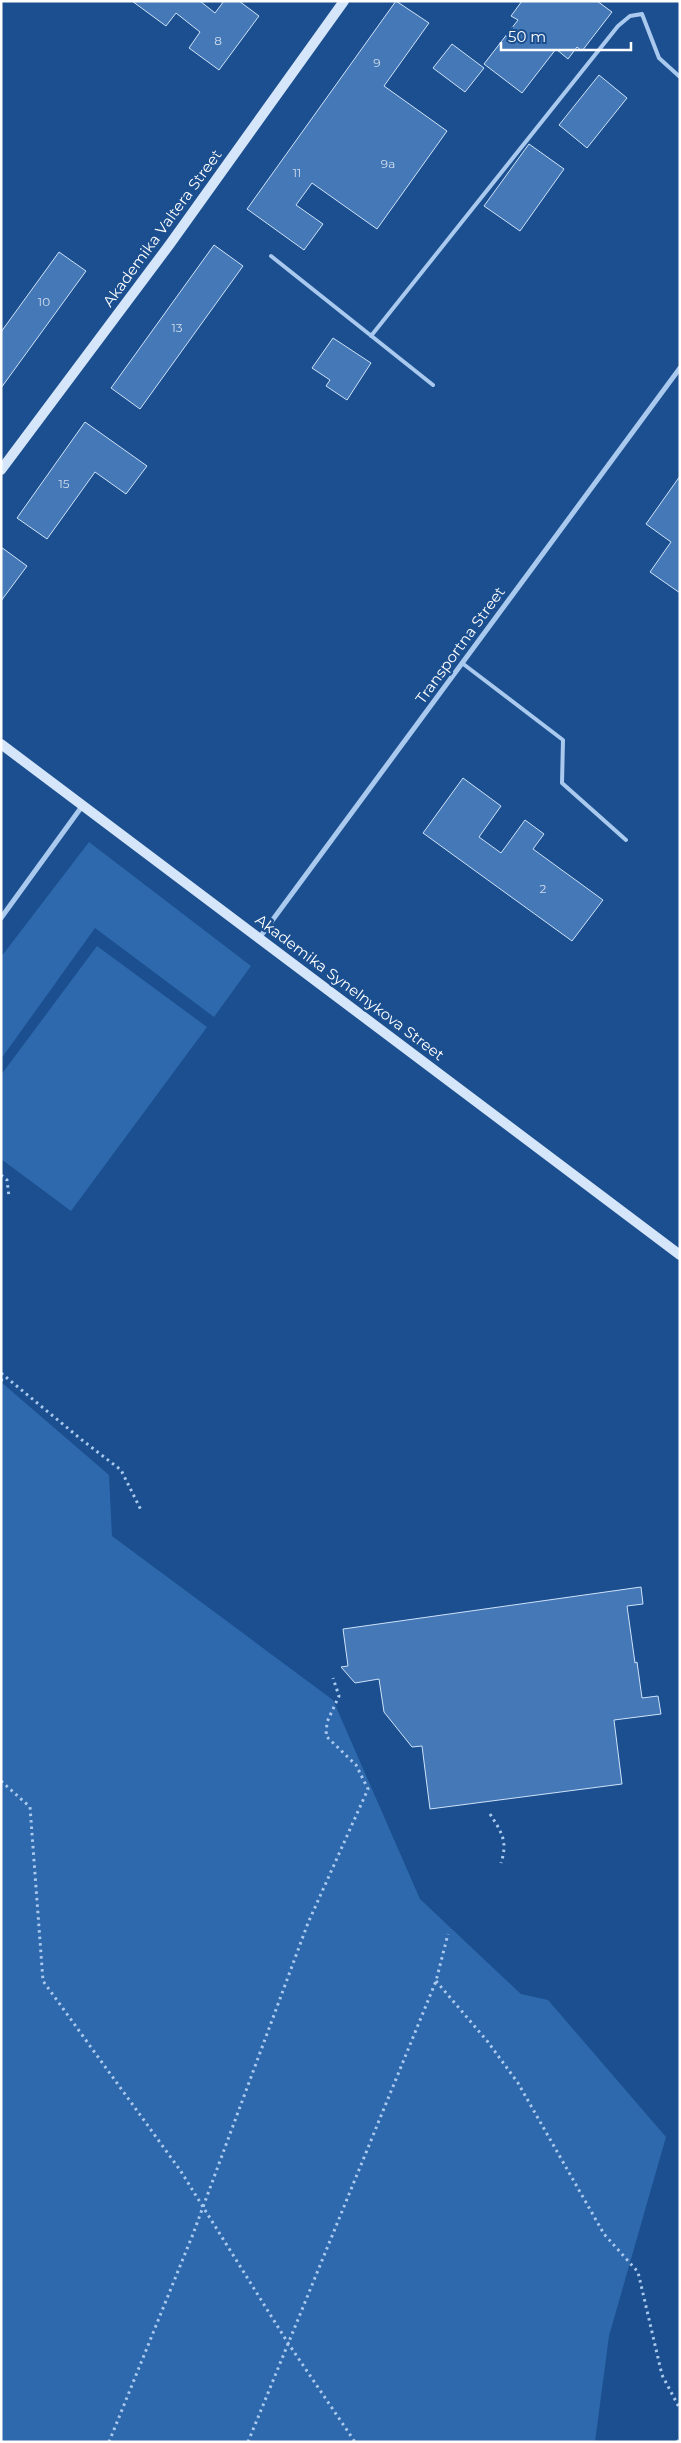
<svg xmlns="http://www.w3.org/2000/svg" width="681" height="2443" font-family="Montserrat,sans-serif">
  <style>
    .green { fill: #2e69ad }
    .building { fill: #4478b7; stroke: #cfe3fa }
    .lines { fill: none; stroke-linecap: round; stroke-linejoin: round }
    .path { stroke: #a9c9ee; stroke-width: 3; stroke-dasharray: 2.5 4; stroke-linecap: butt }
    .lane { stroke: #a9c9ee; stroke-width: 4 }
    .street { stroke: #a9c9ee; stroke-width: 5 }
    .secondary { stroke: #d6e6fa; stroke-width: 10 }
    .labels { text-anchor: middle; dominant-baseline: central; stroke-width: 5; stroke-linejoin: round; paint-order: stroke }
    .number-label { font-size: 12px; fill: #d0dded }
    .street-label { font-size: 15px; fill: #fff; stroke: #1b4f8f }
  </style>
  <rect width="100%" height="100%" fill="#1b4f8f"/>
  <path class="green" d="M 89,842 L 251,966 L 214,1017 L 95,928 L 1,1059 L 1,957 Z
    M 97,946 L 207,1027 L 71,1211 L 1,1159 L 1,1075 Z
    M 1,1382 L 109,1475 L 112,1536 L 333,1700 L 420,1899 L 521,1994 L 548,2000 L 666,2137 L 609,2336 L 595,2442 L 1,2442 Z"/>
  <path class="building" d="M 132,1 L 200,1 L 215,13 L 224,1 L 239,1 L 259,16 L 219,70 L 189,48 L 200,32 L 176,13 L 166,26 Z
    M 396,1 L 429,23 L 384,86 L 447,131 L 377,229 L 312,183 L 296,205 L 323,224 L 304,250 L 247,209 Z
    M 522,1 L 597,1 L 612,12 L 582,51 L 577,47 L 568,59 L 556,49 L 522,93 L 484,64 L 518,20 L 511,16 Z
    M 452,44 L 484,68 L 465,92 L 433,68 Z
    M 599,75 L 627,98 L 587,148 L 559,125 Z
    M 529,144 L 564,169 L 520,231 L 484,206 Z
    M 214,245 L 243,266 L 140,409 L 111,388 Z
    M 59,252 L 86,271 L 1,388 L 1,332 Z
    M 333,338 L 371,363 L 347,400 L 326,386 L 330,380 L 312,368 Z
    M 85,422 L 147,466 L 126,494 L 95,472 L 47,539 L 17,518 Z
    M 680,476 L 680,593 L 650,572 L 671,542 L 646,524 Z
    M 1,547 L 27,566 L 1,601 Z
    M 463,778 L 501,806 L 479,837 L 501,853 L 525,820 L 544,834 L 533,849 L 603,900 L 572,941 L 423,833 Z
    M 641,1587 L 643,1604 L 627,1606 L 635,1663 L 637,1662 L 642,1698 L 658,1696 L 661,1714 L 614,1720 L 622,1784 L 430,1809 L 422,1746 L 412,1747 L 384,1712 L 379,1679 L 355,1683 L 341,1667 L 348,1666 L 343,1629 Z"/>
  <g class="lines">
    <path class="path" d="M 1,1175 L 7,1180 L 9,1197
      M 1,1373 L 82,1440 L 121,1470 L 141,1510
      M 1,1381 L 4,1375
      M 1,1781 L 30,1807 L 43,1981 L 180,2170 L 288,2343 L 355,2442
      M 490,1814 C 502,1833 508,1841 501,1863
      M 436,1981 L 488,2042 L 518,2083 L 604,2234 L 638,2272 L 662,2375 L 680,2409
      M 109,2442 L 193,2234 L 308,1923 L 368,1789 L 356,1765 L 326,1736 L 327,1722 L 339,1696 L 333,1678
      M 248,2442 L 436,1981 L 448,1934
      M 677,2442 L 680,2439"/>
    <path class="lane" d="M 271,256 L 433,385
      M 371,336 L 618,26 L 630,16 L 642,14 L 659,58 L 680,77
      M 462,663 L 563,740 L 562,783 L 626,840"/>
    <path class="street" d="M 1,918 L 83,805
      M 260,937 L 680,368"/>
    <path class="secondary" d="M 1,470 L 170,244 L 344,1
      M 1,744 L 680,1255"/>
  </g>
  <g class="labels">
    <g class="number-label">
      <text x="218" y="40">8</text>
      <text x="377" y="62">9</text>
      <text x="388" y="163">9а</text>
      <text x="297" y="172">11</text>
      <text x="44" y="301">10</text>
      <text x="177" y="327">13</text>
      <text x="64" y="483">15</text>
      <text x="543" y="888">2</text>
    </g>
    <g class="street-label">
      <text transform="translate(162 228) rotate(-54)">Akademika Valtera Street</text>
      <text transform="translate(460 645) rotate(-54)">Transportna Street</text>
      <text transform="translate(350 987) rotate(37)">Akademika Synelnykova Street</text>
    </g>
  </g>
  <rect width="681" height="2443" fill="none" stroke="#ffffff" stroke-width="5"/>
  <path d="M501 42v8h130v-8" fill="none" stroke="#ffffff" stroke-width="2.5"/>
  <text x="508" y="42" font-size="15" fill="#ffffff" stroke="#1b4f8f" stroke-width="4" paint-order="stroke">50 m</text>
</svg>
